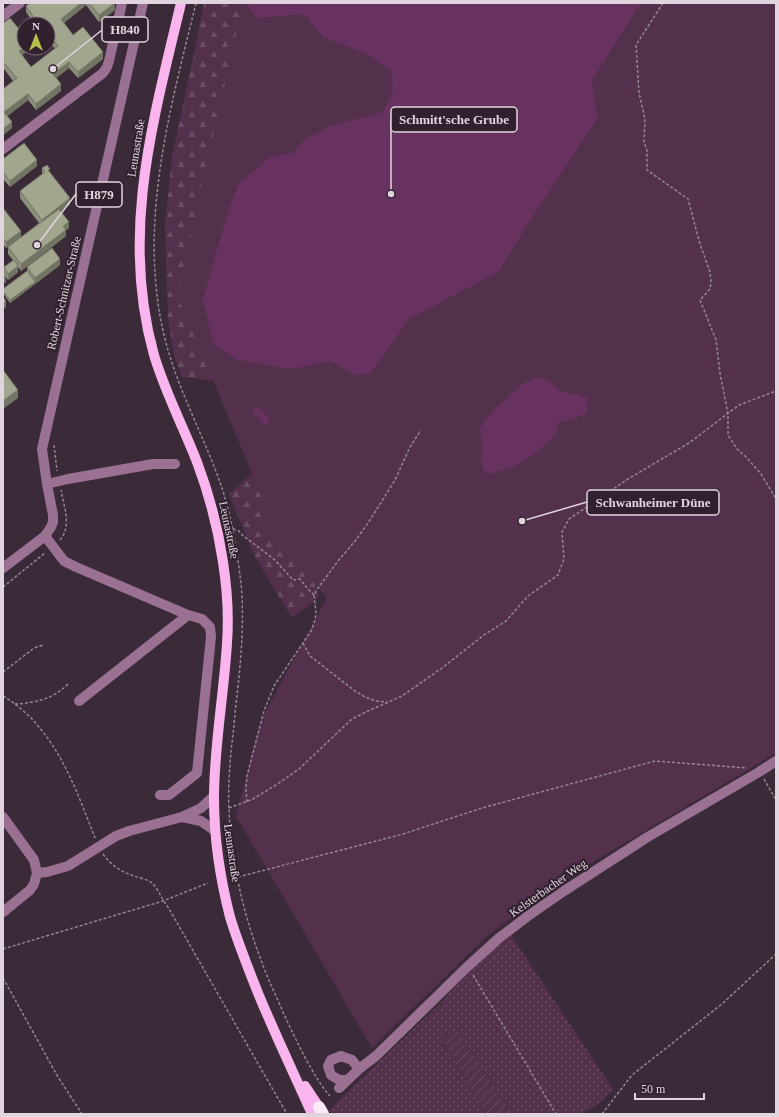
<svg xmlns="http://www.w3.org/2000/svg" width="779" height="1117" font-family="'Times New Roman',serif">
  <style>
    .grass { fill: url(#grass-dots) }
    .forest { fill: url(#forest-firs) }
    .park { fill: #53314d }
    .garden { fill: url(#garden-furrows) }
    .water { fill: #683260 }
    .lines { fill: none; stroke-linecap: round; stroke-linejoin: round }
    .path { stroke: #948792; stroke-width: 1.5; stroke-dasharray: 3 2; stroke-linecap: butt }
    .minor { stroke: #9a7093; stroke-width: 10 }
    .major { stroke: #fab5ee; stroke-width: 10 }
    .highway { stroke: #fce7f8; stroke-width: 12 }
    .wall { fill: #8c8f7b; fill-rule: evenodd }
    .shaded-wall { fill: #727464 }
    .building { fill: #a3a68f; stroke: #727464; fill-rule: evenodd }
    .labels { text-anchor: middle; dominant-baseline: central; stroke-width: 4; stroke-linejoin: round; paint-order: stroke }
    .street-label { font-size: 12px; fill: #e0d5de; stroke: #31212e }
    .leader { fill: none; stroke: #e0d5de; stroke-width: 1.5 }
    .callout-dot { fill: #e0d5de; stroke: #31212e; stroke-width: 1.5 }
    .callout { fill: #31212e; stroke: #e0d5de; stroke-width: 1.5 }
    .callout-label { font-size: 13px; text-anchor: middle; font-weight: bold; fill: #e0d5de }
  </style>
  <defs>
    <pattern id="grass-dots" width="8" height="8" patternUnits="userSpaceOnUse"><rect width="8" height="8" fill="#53314d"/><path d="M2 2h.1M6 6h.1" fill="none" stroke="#6b4e66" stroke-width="1.8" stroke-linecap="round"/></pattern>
    <pattern id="forest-firs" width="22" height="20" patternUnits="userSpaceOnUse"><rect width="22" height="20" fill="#53314d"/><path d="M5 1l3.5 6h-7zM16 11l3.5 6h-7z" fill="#6b4e66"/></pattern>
    <pattern id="garden-furrows" width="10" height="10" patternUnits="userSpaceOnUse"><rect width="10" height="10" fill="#53314d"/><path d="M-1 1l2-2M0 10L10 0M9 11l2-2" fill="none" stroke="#6b4e66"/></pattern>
  </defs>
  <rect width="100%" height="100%" fill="#3b2b38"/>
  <path class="grass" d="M 511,935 L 613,1089 L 601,1102 L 582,1114 L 512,1114 L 457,1030 L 442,1041 L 486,1114 L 332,1114 L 329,1111 L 344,1095 L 443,1001 L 473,965 Z"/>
  <path class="forest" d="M 204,3 L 776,3 L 308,562 L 319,597 L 292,618 L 255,557 L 229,494 L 244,480 L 263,465 L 244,384 L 182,377 L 174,356 L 168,318 L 165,224 L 172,157 L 193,58 Z"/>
  <path class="park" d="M 243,3 L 776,3 L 776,753 L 574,873 L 487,936 L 372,1048 L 236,816 L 260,722 L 327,598 L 264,526 L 270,515 L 177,296 Z"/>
  <path class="garden" d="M 457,1030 L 512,1114 L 486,1114 L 442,1040 Z"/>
  <path class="water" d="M 246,3 L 641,3 L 592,80 L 597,119 L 528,224 L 498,272 L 409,319 L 371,373 L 355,375 L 331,361 L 291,369 L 238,360 L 213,344 L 203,299 L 230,205 L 239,183 L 270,157 L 293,153 L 304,140 L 331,126 L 383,112 L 393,91 L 391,71 L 363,52 L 324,38 L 304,14 L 257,18 Z
    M 536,377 L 550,381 L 558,389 L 566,393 L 578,395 L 588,399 L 587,412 L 577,418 L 557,423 L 556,434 L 536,453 L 515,466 L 487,475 L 481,463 L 482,450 L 480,428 L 490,414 L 521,385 Z
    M 256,407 L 262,411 L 269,418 L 268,424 L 264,424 L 252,411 Z"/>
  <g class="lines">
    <path class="path" d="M 196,3 C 169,113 137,227 165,339 C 178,391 205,438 222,488 C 232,519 237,551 241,583 C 245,626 240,670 235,713 C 234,730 231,747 230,764 C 229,779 228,795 229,810 C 231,860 243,913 261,960 C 267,978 276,995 283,1012 C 291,1030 299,1046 308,1063 C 315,1075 321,1086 330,1096
      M 663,3 L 636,45 L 639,93 L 645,119 L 644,142 L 647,150 L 647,170 L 688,199 L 700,244 L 710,272 L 711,281 L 710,289 L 700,300 L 716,340 L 720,373 L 728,414 L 728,435 L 737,449 L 746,457 L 761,474 L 776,499
      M 54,445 L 57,471
      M 233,529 L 239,531 L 241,534 L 275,560 L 293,580 L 300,579 L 307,588 L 314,595
      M 60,540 C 72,526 64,507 61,490
      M 3,587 L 45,553
      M 303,643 L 310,656 L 355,691 L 365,697 L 376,701 L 387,702
      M 3,672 L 34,648 L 43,645
      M 3,696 C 54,726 75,786 95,838
      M 15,704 C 35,703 54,699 69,683
      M 764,779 L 776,800
      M 247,802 L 246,789 L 247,776 L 264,711 L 274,686 L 311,631 L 315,620 L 316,612 L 314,595 L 318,588 L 338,561 L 356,540 L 370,520 L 395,480 L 410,447 L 421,430
      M 229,808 L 253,799 L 276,785 L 299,769 L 352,719 L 368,711 L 402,696 L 442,668 L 484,635 L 506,621 L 528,596 L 558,575 L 564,559 L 562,532 L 569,519 L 628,479 L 689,443 L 739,405 L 776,391
      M 103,854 C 111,865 121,872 134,876 C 139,878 147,879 152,883 C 158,888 162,900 168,907 L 287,1114
      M 238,877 L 403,834 L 482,808 L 655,761 L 747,768
      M 3,949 L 163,901 L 208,883
      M 473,975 L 556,1114
      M 3,978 L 58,1077 L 82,1114
      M 602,1114 L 632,1075 L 722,1004 L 776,954"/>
    <path class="minor" d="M 3,16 L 20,3
      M 3,149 L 103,73 L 107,67 L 109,61 L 122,3
      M 47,484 L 68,479 L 153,464 L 175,464
      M 45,536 L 64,561 L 76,567 L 188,615 L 202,619 L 210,627 L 211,637 L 197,773 L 169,795 L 160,795
      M 3,568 L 45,536 L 51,527 L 53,522 L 53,515 L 47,484 L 42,449 L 143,3
      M 79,701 L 188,615
      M 3,817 L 34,860 L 37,873 L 34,884 L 30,890 L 3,912
      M 182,817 L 201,821 L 215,831
      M 37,873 L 47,872 L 68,866 L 116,836 L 129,831 L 182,817 L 201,808 L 214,796
      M 347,1080 L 339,1080 L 331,1075 L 328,1066 L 331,1060 L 341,1056 L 352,1060 L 359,1069
      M 339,1088 L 359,1069 L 376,1056 L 467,967 L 499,938 L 528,916 L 564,891 L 646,838 L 759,772 L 776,761"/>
    <path class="major" d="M 181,3 C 153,121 120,234 154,355 C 165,392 183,426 197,462 C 209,494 218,528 223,562 C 227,588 229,616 227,643 C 224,694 214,746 214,798 C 214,838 220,878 230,917 C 238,943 248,968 258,993 C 275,1034 294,1074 312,1114
      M 305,1086 L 319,1107"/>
    <path class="highway" d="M 319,1107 L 323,1114"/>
  </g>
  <path class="wall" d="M 30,3 L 114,3 L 115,10 L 99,22 L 86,5 L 64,23 L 73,35 L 103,59 L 78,78 L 69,68 L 56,78 L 61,91 L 36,110 L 28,100 L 7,116 L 12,128 L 3,135 L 13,81 L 4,69 L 3,70 L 3,23 L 18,28 L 30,18 L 26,12 L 26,6 ZM 48,24 L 48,40 L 55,49 L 31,67 L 22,55 L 32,48 Z
    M 3,159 L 37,166 L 10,187 L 3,179 Z
    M 42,168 L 50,172 L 70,204 L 61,211 L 69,228 L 66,230 L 66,236 L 21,271 L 18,267 L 18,272 L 8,280 L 6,277 L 6,282 L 3,284 L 4,267 L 13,260 L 8,254 L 8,247 L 39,223 L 20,198 L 20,191 L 42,174 Z
    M 3,208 L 21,237 L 6,248 L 3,244 Z
    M 60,265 L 10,303 L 3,293 L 3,289 L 27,271 L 27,267 Z"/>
  <path class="shaded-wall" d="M 81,3 L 86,3 L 86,5 L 61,25 L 61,19 Z
    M 115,3 L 115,10 L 99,22 L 99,15 Z
    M 24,48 L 32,48 L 19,57 L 19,51 Z
    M 103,52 L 103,59 L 78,78 L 78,72 Z
    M 69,62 L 69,68 L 53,80 L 53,74 Z
    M 4,63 L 4,69 L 3,70 L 3,64 Z
    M 61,84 L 61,91 L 36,110 L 36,104 Z
    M 28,94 L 28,100 L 4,119 L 4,112 Z
    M 12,122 L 12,128 L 3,135 L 3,129 Z
    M 37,160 L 37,166 L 10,187 L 10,181 Z
    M 70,198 L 70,204 L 42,226 L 42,220 Z
    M 69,222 L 69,228 L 66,230 L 66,236 L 21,271 L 21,264 Z
    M 21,231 L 21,237 L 6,248 L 6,242 Z
    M 60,259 L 60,265 L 10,303 L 10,300 L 35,282 L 35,278 Z
    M 18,266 L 18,272 L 8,280 L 8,274 Z
    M 6,275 L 6,282 L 3,284 L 3,278 Z
    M 6,301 L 6,307 L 3,309 L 3,303 Z
    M 18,390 L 18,398 L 3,409 L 3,401 Z"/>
  <path class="building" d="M 30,3 L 81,3 L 61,19 L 73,35 L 83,27 L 103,52 L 78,72 L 69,62 L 53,74 L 61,84 L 36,104 L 28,94 L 4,112 L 12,122 L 3,129 L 3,89 L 17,78 L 4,63 L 3,64 L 3,23 L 10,18 L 18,28 L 33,16 L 26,6 ZM 24,24 L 48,24 L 48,33 L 58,46 L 31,67 L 19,51 L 24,48 Z
    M 89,3 L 115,3 L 99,15 Z
    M 24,143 L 37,160 L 10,181 L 3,172 L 3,159 Z
    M 47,165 L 50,169 L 48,170 L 70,198 L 42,220 L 20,191 L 45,172 L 42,168 Z
    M 3,208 L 21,231 L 6,242 L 3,238 Z
    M 59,209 L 69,222 L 63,226 L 66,230 L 21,264 L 8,247 Z
    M 52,248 L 60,259 L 35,278 L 27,267 Z
    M 14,260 L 18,266 L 8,274 L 4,267 Z
    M 3,271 L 6,275 L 3,278 Z
    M 27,271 L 35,282 L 10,300 L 3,291 L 3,289 Z
    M 3,297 L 6,301 L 3,303 Z
    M 3,370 L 18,390 L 3,401 Z"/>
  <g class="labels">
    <g class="street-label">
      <text transform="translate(136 148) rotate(-81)">Leunastraße</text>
      <text transform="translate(64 293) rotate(-77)">Robert-Schnitzer-Straße</text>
      <text transform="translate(229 530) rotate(78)">Leunastraße</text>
      <text transform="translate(232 853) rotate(82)">Leunastraße</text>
      <text transform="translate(548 888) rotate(-35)">Kelsterbacher Weg</text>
    </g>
  </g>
  <path class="leader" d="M53 69L102 30M391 194L391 119M37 245L76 194M522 521L587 502"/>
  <g class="callout-dot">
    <circle cx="53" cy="69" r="4"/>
    <circle cx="391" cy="194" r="4"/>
    <circle cx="37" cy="245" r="4"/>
    <circle cx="522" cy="521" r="4"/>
  </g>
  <g class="callout">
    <rect x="102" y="17" width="46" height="25" rx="4"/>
    <rect x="391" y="107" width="126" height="25" rx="4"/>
    <rect x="76" y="182" width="46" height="25" rx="4"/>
    <rect x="587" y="490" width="132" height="25" rx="4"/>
  </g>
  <g class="callout-label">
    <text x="125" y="34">H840</text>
    <text x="454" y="124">Schmitt'sche Grube</text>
    <text x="99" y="199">H879</text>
    <text x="653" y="507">Schwanheimer Düne</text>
  </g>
  <rect width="779" height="1117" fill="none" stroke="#e0d5de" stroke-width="8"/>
  <g transform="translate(36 36)"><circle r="19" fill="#31212e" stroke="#776974"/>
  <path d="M0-3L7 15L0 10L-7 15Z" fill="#b7c148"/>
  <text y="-6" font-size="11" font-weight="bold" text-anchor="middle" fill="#e0d5de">N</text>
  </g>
  <path d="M635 1093v6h69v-6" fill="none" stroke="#e0d5de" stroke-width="2"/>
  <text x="641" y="1093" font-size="12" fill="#e0d5de" stroke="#31212e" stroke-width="3" paint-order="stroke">50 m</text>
</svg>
